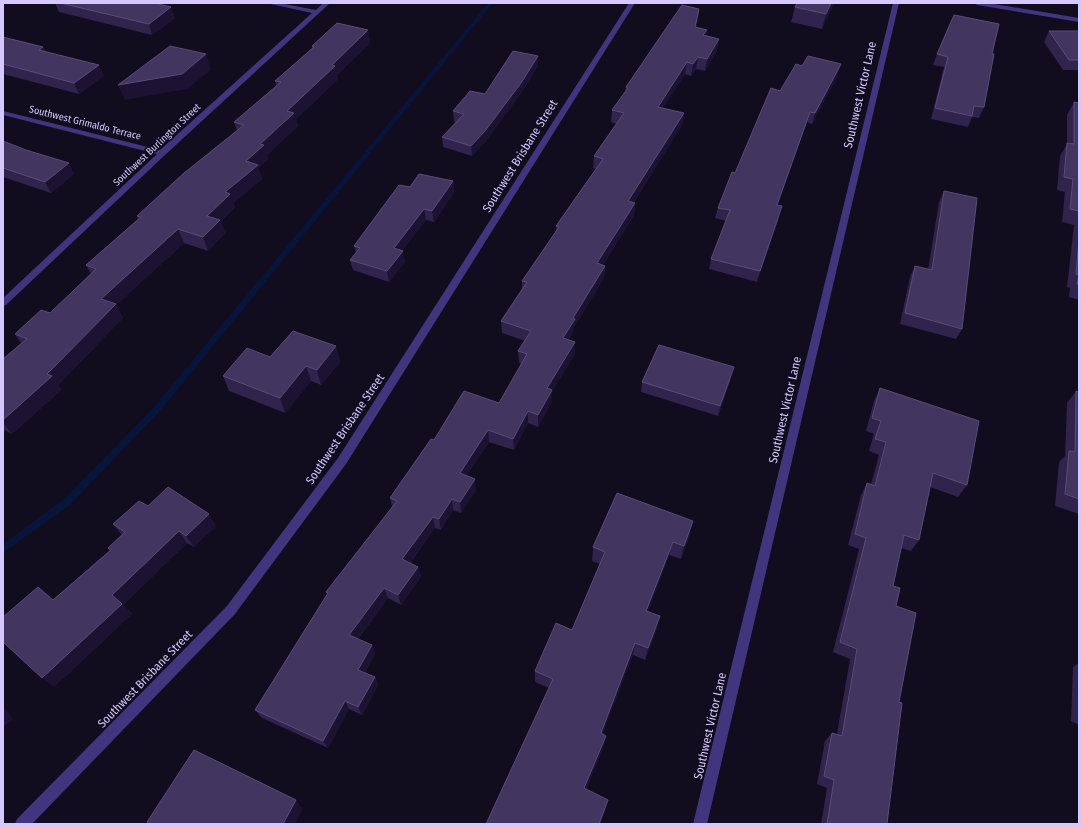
<svg xmlns="http://www.w3.org/2000/svg" width="1082" height="827" font-family="'Fira Sans Condensed',sans-serif">
  <style>
    .lines { fill: none; stroke-linecap: round; stroke-linejoin: round }
    .stream { fill: #08153a; fill-rule: evenodd }
    .minor { fill: #41367e; fill-rule: evenodd }
    .wall { fill: #30234c }
    .shaded-wall { fill: #1c1332 }
    .building { fill: #423560; stroke: #594c79 }
    .labels { text-anchor: middle; dominant-baseline: central; stroke-width: 3.5; stroke-linejoin: round; paint-order: stroke }
    .far-street-label { font-size: 10px; fill: #d5c8ff; stroke: #110c1e }
    .street-label { font-size: 12px; fill: #d5c8ff; stroke: #110c1e }
  </style>
  <rect width="100%" height="100%" fill="#110c1e"/>
  <g class="lines">
    <path class="stream" d="M 488,3 L 493,3 L 160,411 L 70,505 L 3,553 L 3,544 L 64,499 L 154,407 Z"/>
    <path class="minor" d="M 266,3 L 279,3 L 316,10 L 323,3 L 330,3 L 165,155 L 6,305 L 3,306 L 3,298 L 157,154 L 3,115 L 3,111 L 160,150 L 312,13 Z
      M 629,3 L 635,3 L 346,464 L 235,614 L 32,824 L 15,824 L 17,819 L 227,606 L 338,458 Z
      M 893,3 L 899,3 L 707,824 L 693,824 Z
      M 974,3 L 988,3 L 1079,18 L 1079,22 L 977,5 Z"/>
  </g>
  <path class="wall" d="M 55,3 L 155,3 L 175,18 L 152,35 L 59,12 Z
    M 797,3 L 834,3 L 822,29 L 791,22 L 795,7 Z
    M 699,9 L 696,27 L 706,36 L 717,51 L 705,71 L 696,69 L 691,76 L 685,74 L 663,108 L 684,113 L 682,125 L 634,202 L 635,203 L 634,215 L 603,265 L 605,266 L 604,278 L 574,327 L 574,331 L 569,339 L 575,354 L 552,391 L 552,401 L 538,427 L 528,423 L 514,450 L 489,442 L 466,476 L 476,490 L 461,513 L 453,510 L 441,530 L 435,528 L 410,563 L 418,567 L 421,577 L 401,605 L 388,598 L 358,639 L 372,645 L 375,654 L 365,673 L 375,677 L 378,685 L 362,715 L 349,709 L 328,748 L 262,718 L 255,710 L 327,594 L 326,592 L 392,507 L 390,498 L 434,440 L 499,403 L 522,364 L 519,363 L 518,351 L 525,341 L 502,333 L 501,321 L 522,290 L 522,281 L 556,232 L 556,226 L 596,169 L 593,168 L 594,156 L 616,124 L 611,122 L 612,110 L 625,92 L 626,87 Z
    M 368,30 L 370,43 L 337,75 L 338,79 L 296,119 L 298,126 L 267,155 L 268,159 L 258,168 L 262,179 L 233,203 L 235,207 L 221,221 L 225,233 L 208,251 L 184,243 L 116,305 L 123,318 L 58,385 L 61,390 L 12,434 L 4,430 L 3,431 L 3,359 L 21,343 L 15,334 L 50,313 L 91,274 L 86,265 L 138,219 L 137,216 L 237,131 L 234,122 L 276,86 L 275,81 L 312,48 L 312,46 Z
    M 1049,31 L 1079,31 L 1079,70 L 1063,70 L 1044,42 Z
    M 3,37 L 43,47 L 46,52 L 104,76 L 79,94 L 3,74 Z
    M 937,54 L 992,54 L 984,107 L 979,118 L 972,117 L 968,127 L 931,119 L 944,67 L 933,65 Z
    M 538,56 L 538,66 L 521,93 L 485,142 L 472,156 L 443,147 L 442,137 L 456,122 L 454,122 L 453,111 L 485,94 Z
    M 838,75 L 812,124 L 807,122 L 777,205 L 779,217 L 757,282 L 709,269 L 711,259 L 726,221 L 715,218 L 718,208 L 735,173 Z
    M 1074,102 L 1079,103 L 1079,300 L 1069,297 L 1070,288 L 1067,287 L 1074,225 L 1062,222 L 1065,192 L 1057,190 L 1060,156 L 1067,144 L 1067,115 Z
    M 3,141 L 74,174 L 51,193 L 3,177 Z
    M 453,181 L 454,192 L 434,222 L 426,220 L 402,251 L 405,262 L 389,282 L 353,270 L 350,260 L 356,253 L 354,246 L 410,187 Z
    M 944,191 L 962,329 L 956,339 L 900,324 L 910,277 L 915,266 L 928,270 L 939,202 Z
    M 336,346 L 340,362 L 321,385 L 311,381 L 285,413 L 229,391 L 223,376 L 270,357 Z
    M 731,378 L 718,416 L 641,392 L 642,382 Z
    M 880,388 L 967,485 L 958,497 L 930,487 L 919,540 L 911,551 L 901,548 L 893,586 L 896,606 L 899,702 L 887,824 L 821,824 L 827,788 L 817,784 L 825,741 L 832,733 L 837,734 L 850,659 L 833,652 L 859,549 L 848,545 L 861,495 L 867,483 L 871,484 L 879,455 L 869,451 L 874,434 L 866,431 L 874,401 Z
    M 1076,391 L 1079,392 L 1079,514 L 1055,506 L 1059,462 L 1065,456 L 1067,403 Z
    M 148,506 L 216,526 L 194,547 L 187,543 L 123,605 L 132,614 L 54,687 L 53,600 L 110,550 L 108,548 L 122,535 L 113,524 Z
    M 690,534 L 681,559 L 669,555 L 648,611 L 657,628 L 645,660 L 633,655 L 602,734 L 604,745 L 586,789 L 606,809 L 600,824 L 486,824 L 549,688 L 535,682 L 535,671 L 572,630 L 600,564 L 592,561 L 593,547 Z
    M 1079,663 L 1079,725 L 1071,721 L 1073,667 Z"/>
  <path class="shaded-wall" d="M 831,3 L 834,3 L 822,29 L 826,14 Z
    M 171,7 L 175,18 L 152,35 L 149,24 Z
    M 699,9 L 698,21 L 694,39 L 695,27 Z
    M 368,30 L 370,43 L 337,75 L 338,79 L 296,119 L 298,126 L 267,155 L 268,159 L 258,168 L 262,179 L 233,203 L 235,207 L 221,221 L 225,233 L 208,251 L 203,237 L 207,216 L 225,192 L 246,161 L 287,111 L 332,65 Z
    M 707,30 L 705,42 L 703,35 Z
    M 719,39 L 717,51 L 705,71 L 707,59 Z
    M 43,47 L 49,57 L 39,50 Z
    M 206,54 L 211,70 L 187,89 L 125,100 L 118,85 Z
    M 538,56 L 538,66 L 521,93 L 485,142 L 472,156 L 471,146 Z
    M 698,57 L 696,69 L 691,76 L 693,64 Z
    M 687,62 L 685,74 L 656,119 L 658,107 Z
    M 841,64 L 838,75 L 812,124 L 815,113 Z
    M 99,65 L 104,76 L 79,94 L 74,83 Z
    M 810,112 L 807,122 L 774,216 L 777,205 Z
    M 684,113 L 682,125 L 627,213 L 628,201 Z
    M 69,163 L 74,174 L 51,193 L 45,182 Z
    M 453,181 L 454,192 L 434,222 L 432,211 Z
    M 635,203 L 634,215 L 596,276 L 597,263 Z
    M 782,206 L 779,217 L 757,282 L 760,271 Z
    M 424,209 L 426,220 L 396,259 L 394,248 Z
    M 178,229 L 184,243 L 116,305 L 123,318 L 58,385 L 61,390 L 12,434 L 3,423 L 3,420 L 47,374 L 101,299 Z
    M 403,251 L 405,262 L 389,282 L 387,271 Z
    M 605,266 L 604,278 L 574,327 L 574,331 L 563,350 L 563,338 L 573,318 Z
    M 575,342 L 575,354 L 552,391 L 552,401 L 538,427 L 538,415 L 547,388 Z
    M 336,346 L 340,362 L 321,385 L 317,370 Z
    M 306,366 L 311,381 L 285,413 L 280,398 Z
    M 734,367 L 731,378 L 718,416 L 720,406 Z
    M 528,411 L 528,423 L 514,450 L 513,439 Z
    M 488,430 L 489,442 L 461,484 L 460,473 Z
    M 475,479 L 476,490 L 461,513 L 460,502 Z
    M 452,499 L 453,510 L 441,530 L 439,519 Z
    M 209,514 L 216,526 L 194,547 L 186,536 Z
    M 433,517 L 435,528 L 405,569 L 402,559 Z
    M 693,521 L 690,534 L 681,559 L 684,546 Z
    M 179,531 L 187,543 L 123,605 L 132,614 L 54,687 L 42,678 L 112,595 Z
    M 673,542 L 669,555 L 644,623 L 646,611 Z
    M 418,567 L 421,577 L 401,605 L 398,595 Z
    M 384,588 L 388,598 L 353,645 L 349,635 Z
    M 660,616 L 657,628 L 645,660 L 648,648 Z
    M 635,643 L 633,655 L 599,743 L 601,733 Z
    M 372,645 L 375,654 L 362,679 L 358,670 Z
    M 375,677 L 378,685 L 362,715 L 358,707 Z
    M 345,701 L 349,709 L 328,748 L 323,741 Z
    M 3,705 L 13,720 L 3,727 Z
    M 606,736 L 604,745 L 583,797 L 584,788 Z
    M 296,800 L 303,809 L 295,824 L 283,824 Z
    M 608,800 L 606,809 L 600,824 L 599,824 Z"/>
  <path class="building" d="M 60,3 L 155,3 L 171,7 L 149,24 Z
    M 797,3 L 831,3 L 826,14 L 795,7 Z
    M 682,5 L 699,9 L 695,27 L 707,30 L 703,35 L 719,39 L 707,59 L 698,57 L 693,64 L 687,62 L 658,107 L 684,113 L 628,201 L 635,203 L 597,263 L 605,266 L 573,318 L 575,319 L 563,338 L 575,342 L 547,388 L 552,390 L 538,415 L 528,411 L 513,439 L 488,430 L 460,473 L 475,479 L 460,502 L 452,499 L 439,519 L 433,517 L 402,559 L 418,567 L 398,595 L 384,588 L 349,635 L 372,645 L 358,670 L 375,677 L 358,707 L 345,701 L 323,741 L 255,710 L 328,593 L 326,592 L 397,501 L 390,498 L 431,439 L 434,440 L 464,391 L 499,403 L 527,354 L 518,351 L 531,331 L 501,321 L 527,282 L 522,281 L 559,227 L 556,226 L 603,159 L 594,156 L 624,113 L 612,110 L 628,88 L 626,87 Z
    M 954,15 L 999,24 L 992,54 L 994,54 L 984,107 L 974,106 L 972,116 L 935,108 L 948,57 L 937,54 Z
    M 337,23 L 368,30 L 332,65 L 335,66 L 287,111 L 294,113 L 260,144 L 264,145 L 246,161 L 258,165 L 225,192 L 230,194 L 207,216 L 220,220 L 203,237 L 178,229 L 101,299 L 116,304 L 47,374 L 52,376 L 3,420 L 3,359 L 27,339 L 15,334 L 41,310 L 50,313 L 96,269 L 86,265 L 141,217 L 137,216 L 184,173 L 244,125 L 234,122 L 281,82 L 275,81 L 314,47 L 312,46 Z
    M 1049,31 L 1079,31 L 1079,60 L 1069,60 Z
    M 3,37 L 43,47 L 39,50 L 99,65 L 74,83 L 3,64 Z
    M 170,46 L 206,54 L 182,74 L 118,85 Z
    M 513,51 L 538,56 L 521,83 L 485,131 L 471,146 L 442,137 L 464,114 L 453,111 L 470,91 L 485,94 Z
    M 808,56 L 841,64 L 815,113 L 810,112 L 777,205 L 782,206 L 760,271 L 711,259 L 730,210 L 718,208 L 732,172 L 735,173 L 771,88 L 780,91 L 796,64 L 802,66 Z
    M 1074,102 L 1079,103 L 1079,211 L 1070,209 L 1073,179 L 1064,177 L 1067,143 L 1074,144 Z
    M 3,141 L 26,150 L 69,163 L 45,182 L 3,168 Z
    M 419,174 L 453,181 L 432,211 L 424,209 L 394,248 L 403,251 L 387,271 L 350,260 L 360,248 L 354,246 L 399,185 L 410,187 Z
    M 944,191 L 977,198 L 962,329 L 905,313 L 915,266 L 932,270 Z
    M 1079,241 L 1079,285 L 1077,284 L 1079,275 L 1076,274 Z
    M 293,331 L 336,346 L 317,370 L 306,366 L 280,398 L 223,376 L 247,348 L 270,357 Z
    M 659,345 L 734,367 L 720,406 L 642,382 Z
    M 880,388 L 979,421 L 967,485 L 933,473 L 919,540 L 904,535 L 893,586 L 900,588 L 896,606 L 916,613 L 899,702 L 902,703 L 887,824 L 827,824 L 834,780 L 824,776 L 832,733 L 842,736 L 857,649 L 840,642 L 866,538 L 855,534 L 867,483 L 875,486 L 886,442 L 875,439 L 881,421 L 872,418 Z
    M 1076,391 L 1079,392 L 1079,499 L 1065,494 L 1069,451 L 1075,452 Z
    M 168,487 L 209,514 L 186,536 L 179,531 L 112,595 L 122,604 L 42,678 L 3,642 L 3,617 L 38,587 L 53,600 L 111,550 L 108,548 L 125,532 L 113,524 L 139,501 L 148,506 Z
    M 617,493 L 693,521 L 684,546 L 673,542 L 646,611 L 660,616 L 648,648 L 635,643 L 601,733 L 606,736 L 584,788 L 608,800 L 599,824 L 486,824 L 553,679 L 535,671 L 556,623 L 572,630 L 605,552 L 593,547 Z
    M 194,750 L 296,800 L 283,824 L 150,824 L 147,822 Z"/>
  <g class="labels">
    <g class="far-street-label">
      <text transform="translate(85 123) rotate(14)">Southwest Grimaldo Terrace</text>
      <text transform="translate(157 145) rotate(-43)">Southwest Burlington Street</text>
    </g>
    <g class="street-label">
      <text transform="translate(860 95) rotate(-77)">Southwest Victor Lane</text>
      <text transform="translate(520 156) rotate(-58)">Southwest Brisbane Street</text>
      <text transform="translate(785 410) rotate(-77)">Southwest Victor Lane</text>
      <text transform="translate(345 429) rotate(-56)">Southwest Brisbane Street</text>
      <text transform="translate(145 679) rotate(-46)">Southwest Brisbane Street</text>
      <text transform="translate(710 726) rotate(-77)">Southwest Victor Lane</text>
    </g>
  </g>
  <rect width="1082" height="827" fill="none" stroke="#d5c8ff" stroke-width="8"/>
</svg>
